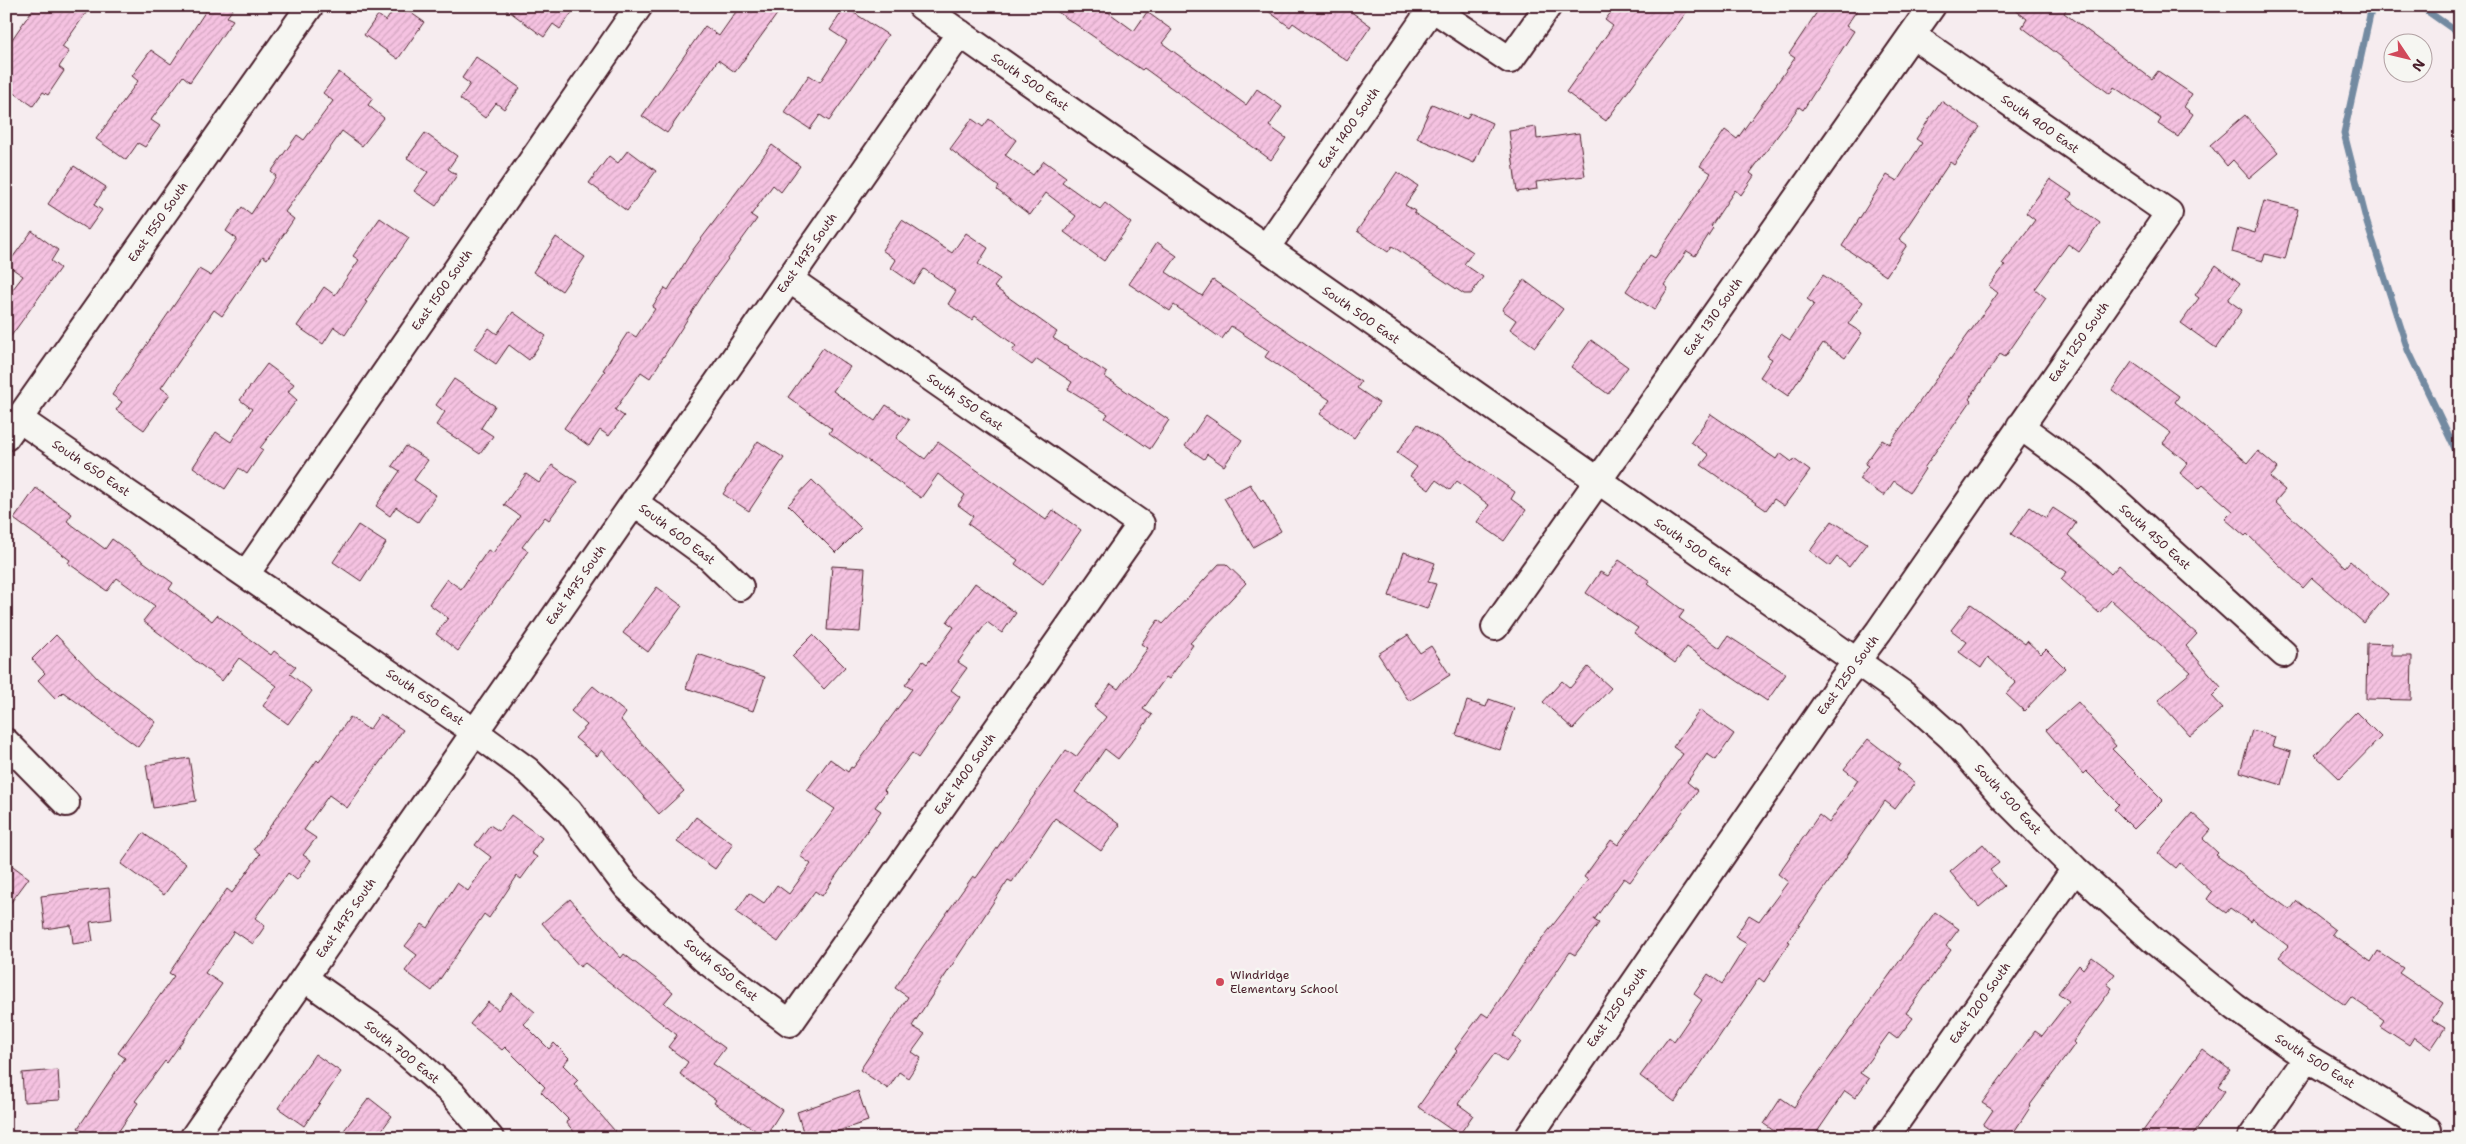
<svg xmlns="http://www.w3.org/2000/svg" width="2466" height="1144" font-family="'Shantell Sans',sans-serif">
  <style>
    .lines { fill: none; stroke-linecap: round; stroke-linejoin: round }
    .stream { stroke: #738aa1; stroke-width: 7 }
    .building { fill: url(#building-hatch); stroke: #4a1f2b }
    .minor-casing { stroke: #4a1f2b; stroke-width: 30 }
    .minor { stroke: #f6f6f2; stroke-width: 26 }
    .poi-dot { fill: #d1495b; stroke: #f6f6f2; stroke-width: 2 }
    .labels { text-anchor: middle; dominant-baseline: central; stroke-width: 5; stroke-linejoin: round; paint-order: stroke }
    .street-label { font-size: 12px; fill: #4a1f2b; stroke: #f6f6f2 }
    .poi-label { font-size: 12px; fill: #4a1f2b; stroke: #f6f6f2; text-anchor: start }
  </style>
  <defs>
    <pattern id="building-hatch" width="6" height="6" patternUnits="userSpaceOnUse" patternTransform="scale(1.25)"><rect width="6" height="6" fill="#f5c2e1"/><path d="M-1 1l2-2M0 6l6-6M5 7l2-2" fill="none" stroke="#d4a6c1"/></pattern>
  </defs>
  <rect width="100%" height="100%" fill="#f6ecef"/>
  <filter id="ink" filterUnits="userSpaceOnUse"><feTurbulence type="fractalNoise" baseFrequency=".02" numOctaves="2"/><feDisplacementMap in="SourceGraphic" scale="10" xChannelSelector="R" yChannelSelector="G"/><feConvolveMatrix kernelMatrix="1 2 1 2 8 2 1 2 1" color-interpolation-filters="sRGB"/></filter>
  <g filter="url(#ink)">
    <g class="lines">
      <path class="stream" d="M 2372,6 L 2344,133 L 2367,223 L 2408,350 L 2460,459
        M 2420,6 L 2460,34"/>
    </g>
    <path class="building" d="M 35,6 L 91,6 L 62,47 L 69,52 L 59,67 L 64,71 L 48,95 L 43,92 L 33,106 L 6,87 L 6,48 Z
      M 209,6 L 235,6 L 227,17 L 233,20 L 190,82 L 183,76 L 151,120 L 160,126 L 145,147 L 138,143 L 126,160 L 96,139 L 138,81 L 132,76 L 151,50 L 171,64 Z
      M 396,6 L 401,6 L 424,22 L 398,59 L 364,35 L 378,15 L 386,21 Z
      M 502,6 L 577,6 L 560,29 L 553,24 L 544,37 Z
      M 740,6 L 783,6 L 735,72 L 718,60 L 667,133 L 642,116 L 705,26 L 719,36 Z
      M 1049,6 L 1100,6 L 1134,31 L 1147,12 L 1172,30 L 1162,43 L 1246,105 L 1257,89 L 1282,107 L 1269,126 L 1286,138 L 1271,160 L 1144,68 L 1142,70 Z
      M 1261,6 L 1343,6 L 1371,26 L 1347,61 L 1293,23 L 1290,27 Z
      M 1616,6 L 1691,6 L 1606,121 L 1566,92 L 1613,26 L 1605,20 Z
      M 1821,6 L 1860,6 L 1846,26 L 1854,31 L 1803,110 L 1799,107 L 1750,173 L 1754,176 L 1741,195 L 1735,190 L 1711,226 L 1713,228 L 1695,256 L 1687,251 L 1664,285 L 1668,288 L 1654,310 L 1626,291 L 1650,255 L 1655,258 L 1711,173 L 1700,166 L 1725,130 L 1737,139 L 1795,58 L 1789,54 Z
      M 2010,6 L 2068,6 L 2064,13 L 2152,79 L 2158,71 L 2192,94 L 2184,107 L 2193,114 L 2178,137 L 2158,124 L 2161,119 L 2114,87 L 2110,94 L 2022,27 L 2027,19 Z
      M 845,7 L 888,35 L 829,121 L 820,115 L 810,129 L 784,112 L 809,75 L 820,82 L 847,41 L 830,30 Z
      M 476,57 L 520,88 L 504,109 L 496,103 L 485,118 L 460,99 L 470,84 L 462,78 Z
      M 339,72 L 373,98 L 368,105 L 384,118 L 362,146 L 342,131 L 285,212 L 294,219 L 267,259 L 263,256 L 222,316 L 214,310 L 161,388 L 170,394 L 144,430 L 116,410 L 122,402 L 112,395 L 199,269 L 211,276 L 237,239 L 226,231 L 242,207 L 251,214 L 276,176 L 271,172 L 297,135 L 304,140 L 333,101 L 323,93 Z
      M 1941,101 L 1980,127 L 1954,165 L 1950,162 L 1899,239 L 1907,245 L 1886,276 L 1842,246 L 1887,175 L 1897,181 L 1922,143 L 1916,139 Z
      M 1432,104 L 1467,119 L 1470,113 L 1492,123 L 1474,163 L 1417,138 Z
      M 2245,115 L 2278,153 L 2249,178 L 2233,160 L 2227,166 L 2210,145 Z
      M 972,119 L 983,127 L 989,119 L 1016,140 L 1005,155 L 1033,175 L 1044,161 L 1066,177 L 1062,182 L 1100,209 L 1105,203 L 1131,223 L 1104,261 L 1064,232 L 1076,216 L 1046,193 L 1030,215 L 997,190 L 999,187 L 950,149 Z
      M 1536,127 L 1537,139 L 1579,133 L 1585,176 L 1536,182 L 1537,189 L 1517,192 L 1509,131 Z
      M 425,133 L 457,156 L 448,169 L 457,175 L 436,206 L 414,191 L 428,172 L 407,158 Z
      M 772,145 L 800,166 L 781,192 L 773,185 L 751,215 L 757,219 L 709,285 L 650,378 L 641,372 L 615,410 L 624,416 L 609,436 L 600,430 L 589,446 L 564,428 L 605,371 L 603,370 L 628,332 L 636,337 L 655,309 L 652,307 L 665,288 L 668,290 L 692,251 Z
      M 628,150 L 656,171 L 627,211 L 589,183 L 609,156 L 618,163 Z
      M 74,166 L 106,187 L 94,205 L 102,210 L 88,230 L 48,204 Z
      M 1397,172 L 1418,186 L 1405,205 L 1415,211 L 1414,213 L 1473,252 L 1464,264 L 1483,277 L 1471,294 L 1464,294 L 1392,246 L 1388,252 L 1357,231 Z
      M 2050,179 L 2072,194 L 2068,199 L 2100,223 L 2079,252 L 2068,244 L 2035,289 L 2046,298 L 2005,357 L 2000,354 L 1969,399 L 1971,401 L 1924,468 L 1925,469 L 1910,492 L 1894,481 L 1884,496 L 1859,479 L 1868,466 L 1865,464 L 1882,440 L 1889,444 L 1998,293 L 1989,286 L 2005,265 L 2002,264 L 2035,220 L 2026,213 Z
      M 2264,201 L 2298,209 L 2285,259 L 2265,254 L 2263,261 L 2232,252 L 2238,228 L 2255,233 Z
      M 380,218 L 409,238 L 365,301 L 367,302 L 345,335 L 334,327 L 323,344 L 297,326 L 324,287 L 335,295 L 359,260 L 353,256 Z
      M 902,220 L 952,253 L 966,233 L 988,248 L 978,264 L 1000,279 L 994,287 L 1057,332 L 1053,338 L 1107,373 L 1105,377 L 1169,420 L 1150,449 L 1105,418 L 1108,414 L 1068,389 L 1072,382 L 1037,359 L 1032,365 L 1012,351 L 1016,346 L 975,316 L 972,320 L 948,304 L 956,291 L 924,269 L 914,284 L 891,268 L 896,260 L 882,250 Z
      M 32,231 L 58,250 L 51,261 L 60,268 L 6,343 L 6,298 L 23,276 L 7,265 Z
      M 556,237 L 585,257 L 562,291 L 533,272 Z
      M 1157,242 L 1177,256 L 1166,272 L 1202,296 L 1213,280 L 1361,382 L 1357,388 L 1379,403 L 1354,438 L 1320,414 L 1330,400 L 1265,357 L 1269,351 L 1231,326 L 1222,339 L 1174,305 L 1170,311 L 1129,284 Z
      M 2216,265 L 2240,283 L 2228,300 L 2242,310 L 2216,348 L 2181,323 L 2199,298 L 2195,295 Z
      M 1823,275 L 1863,302 L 1848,324 L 1862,333 L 1845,358 L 1823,343 L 1788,396 L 1760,377 L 1772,359 L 1767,356 L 1781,334 L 1790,340 L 1814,304 L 1807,299 Z
      M 1524,280 L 1563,309 L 1535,347 L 1510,329 L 1516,320 L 1502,310 Z
      M 513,312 L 546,336 L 529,360 L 509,345 L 496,364 L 474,349 L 489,328 L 497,334 Z
      M 1591,340 L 1628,367 L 1608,394 L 1571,367 Z
      M 823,348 L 850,367 L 833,391 L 875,421 L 886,405 L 909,420 L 896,438 L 925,459 L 938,442 L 1046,520 L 1053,510 L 1081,530 L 1043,584 L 1015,564 L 1018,560 L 968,524 L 973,516 L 958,505 L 965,495 L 938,474 L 921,498 L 829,433 L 832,429 L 788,397 Z
      M 2132,362 L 2179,396 L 2175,402 L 2248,463 L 2258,451 L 2278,468 L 2270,477 L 2285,490 L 2275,502 L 2345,567 L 2350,561 L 2388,594 L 2364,623 L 2312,578 L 2303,588 L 2247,534 L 2245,536 L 2225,519 L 2233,511 L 2203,485 L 2199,489 L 2180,473 L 2188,463 L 2163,443 L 2171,433 L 2112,390 Z
      M 267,364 L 294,384 L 288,392 L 297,400 L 260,448 L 263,450 L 247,474 L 239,468 L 225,489 L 193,467 L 216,432 L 231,442 L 252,409 L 240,400 Z
      M 454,379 L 495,406 L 481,428 L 493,436 L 480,454 L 436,425 L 445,412 L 436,405 Z
      M 1711,414 L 1776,459 L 1780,453 L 1792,462 L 1794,459 L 1810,471 L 1784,506 L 1774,499 L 1766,510 L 1701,465 L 1709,455 L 1691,442 Z
      M 1206,415 L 1242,440 L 1224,466 L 1207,454 L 1204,459 L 1185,446 Z
      M 1418,424 L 1515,492 L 1511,499 L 1526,510 L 1504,541 L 1477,522 L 1489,505 L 1457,481 L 1450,490 L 1436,480 L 1429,490 L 1410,476 L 1417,467 L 1397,453 Z
      M 758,441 L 784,458 L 749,511 L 723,494 Z
      M 406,446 L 428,460 L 414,480 L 436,495 L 418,522 L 396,507 L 390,516 L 376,506 L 400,471 L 392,466 Z
      M 552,465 L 577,482 L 549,520 L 545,517 L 522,547 L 528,551 L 458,651 L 436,634 L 448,618 L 429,604 L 447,579 L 461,589 L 488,550 L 493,553 L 520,516 L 504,505 L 526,474 L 539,483 Z
      M 812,480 L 861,528 L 836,553 L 788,505 Z
      M 1250,484 L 1261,502 L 1263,500 L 1281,531 L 1253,547 L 1224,498 Z
      M 36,488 L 72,514 L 67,521 L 105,549 L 112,539 L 173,583 L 169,589 L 212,621 L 217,615 L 271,655 L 274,651 L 296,667 L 290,674 L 312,691 L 288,724 L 263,706 L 277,686 L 239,658 L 222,681 L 143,621 L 155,606 L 117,578 L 107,591 L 68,563 L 70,560 L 14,519 Z
      M 2030,507 L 2046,518 L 2053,508 L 2076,523 L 2068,535 L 2111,574 L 2119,565 L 2197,634 L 2186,646 L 2221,687 L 2212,696 L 2223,708 L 2190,736 L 2158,700 L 2191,672 L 2111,600 L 2099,613 L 2061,579 L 2067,572 L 2011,534 Z
      M 1832,521 L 1867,543 L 1849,567 L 1837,557 L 1830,566 L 1810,551 Z
      M 358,525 L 386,543 L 361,581 L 333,562 Z
      M 1404,552 L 1435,563 L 1428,582 L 1436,584 L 1427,609 L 1389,596 Z
      M 1619,560 L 1650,581 L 1648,584 L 1684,611 L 1679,618 L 1720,648 L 1728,636 L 1786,674 L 1767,701 L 1687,647 L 1675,663 L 1634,633 L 1638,628 L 1586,593 L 1600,572 L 1608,576 Z
      M 1219,564 L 1226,564 L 1246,583 L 1190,643 L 1193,645 L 1169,679 L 1166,677 L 1143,709 L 1152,715 L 1118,759 L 1105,749 L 1075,792 L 1120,825 L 1101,851 L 1055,818 L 1012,882 L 1008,880 L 912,1026 L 925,1034 L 912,1052 L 921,1058 L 908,1078 L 899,1072 L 888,1089 L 860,1070 L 908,997 L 895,988 L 924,945 L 973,876 L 976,878 L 1066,750 L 1076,757 L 1106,717 L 1094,707 L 1111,684 L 1118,689 L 1148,648 L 1141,644 L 1158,620 L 1163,624 Z
      M 832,566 L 865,568 L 860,632 L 827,630 Z
      M 975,583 L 1016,613 L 1002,633 L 987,622 L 958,662 L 967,668 L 951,690 L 960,697 L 918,758 L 912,753 L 884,790 L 886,792 L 875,807 L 881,811 L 822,896 L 815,891 L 778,942 L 736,912 L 749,893 L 764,903 L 777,885 L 789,894 L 811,864 L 800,856 L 835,809 L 807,790 L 830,759 L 848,772 L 851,767 L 853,768 L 912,689 L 905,685 L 923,661 L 927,664 L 954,627 L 947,622 Z
      M 657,587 L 682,606 L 648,652 L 623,633 Z
      M 1971,604 L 2025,644 L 2027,641 L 2041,654 L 2046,649 L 2065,668 L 2024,711 L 2006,694 L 2016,683 L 1988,657 L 1981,668 L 1959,652 L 1967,642 L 1951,630 Z
      M 56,635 L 99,680 L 156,722 L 138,747 L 63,692 L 56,699 L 38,680 L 45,673 L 32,659 Z
      M 813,635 L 845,667 L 824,689 L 792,656 Z
      M 1408,635 L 1420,653 L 1431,646 L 1450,675 L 1409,701 L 1378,654 Z
      M 2367,643 L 2392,644 L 2392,656 L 2412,656 L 2411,700 L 2366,699 Z
      M 698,654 L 765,677 L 753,711 L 686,688 Z
      M 1588,667 L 1611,688 L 1573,729 L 1543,702 L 1562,681 L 1570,688 Z
      M 593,686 L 626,713 L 621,720 L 684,791 L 659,814 L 602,750 L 597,756 L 575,738 L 587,725 L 571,711 Z
      M 1489,699 L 1514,708 L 1500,750 L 1456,735 L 1467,701 L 1486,707 Z
      M 2078,702 L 2116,746 L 2112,749 L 2163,800 L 2134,829 L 2114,809 L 2119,804 L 2086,771 L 2083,774 L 2046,730 Z
      M 1700,710 L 1734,734 L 1716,760 L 1707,754 L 1687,782 L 1698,791 L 1630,882 L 1624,878 L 1594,920 L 1599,923 L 1575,955 L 1570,952 L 1513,1036 L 1521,1042 L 1506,1062 L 1495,1053 L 1466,1092 L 1458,1104 L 1473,1115 L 1459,1135 L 1418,1107 L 1457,1051 L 1455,1049 L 1482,1013 L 1488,1017 L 1528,957 L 1588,880 L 1584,877 L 1611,840 L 1618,845 L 1683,754 L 1673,747 Z
      M 2356,712 L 2381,737 L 2340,779 L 2315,755 Z
      M 380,714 L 403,730 L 347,808 L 329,795 L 304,830 L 316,838 L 303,855 L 311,860 L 297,880 L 288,873 L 255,918 L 265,926 L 253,944 L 234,931 L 205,973 L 222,984 L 167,1063 L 165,1061 L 135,1101 L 138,1103 L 114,1138 L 93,1138 L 78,1128 L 125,1058 L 118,1053 L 174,976 L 169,973 L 227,889 L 232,893 L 260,854 L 254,849 L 317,760 L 319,762 L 350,717 L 369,730 Z
      M 2252,730 L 2275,737 L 2272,746 L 2291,752 L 2282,785 L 2240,772 Z
      M 1868,739 L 1900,764 L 1897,769 L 1915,783 L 1895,809 L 1885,801 L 1788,941 L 1790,942 L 1764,982 L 1759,978 L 1675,1102 L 1640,1076 L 1669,1037 L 1674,1041 L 1702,1000 L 1694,994 L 1708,974 L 1722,984 L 1747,944 L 1735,937 L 1749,915 L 1759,921 L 1788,882 L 1778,874 L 1819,815 L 1829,823 L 1858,780 L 1844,769 Z
      M 189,758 L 196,801 L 153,808 L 146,765 Z
      M 2192,813 L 2211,830 L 2203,839 L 2218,853 L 2216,855 L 2290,910 L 2297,901 L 2335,930 L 2332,934 L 2371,962 L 2378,951 L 2403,968 L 2399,973 L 2443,1003 L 2432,1020 L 2445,1028 L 2431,1049 L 2414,1037 L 2409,1045 L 2380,1026 L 2384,1020 L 2351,997 L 2345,1005 L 2308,979 L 2279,957 L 2288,946 L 2252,919 L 2250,922 L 2230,908 L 2226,913 L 2207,899 L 2212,892 L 2180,863 L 2176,868 L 2158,853 Z
      M 511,815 L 542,838 L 531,853 L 537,857 L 521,879 L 517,876 L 489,918 L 484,914 L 432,991 L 405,971 L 417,955 L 405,946 L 422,924 L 428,928 L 457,883 L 468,891 L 491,857 L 475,845 L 490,825 L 499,831 Z
      M 696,817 L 733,844 L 715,869 L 677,842 Z
      M 143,833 L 186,864 L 164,895 L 121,864 Z
      M 1983,844 L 1999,863 L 1990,870 L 2004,886 L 1979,907 L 1950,872 Z
      M 6,861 L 29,878 L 6,909 Z
      M 109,888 L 112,919 L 90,922 L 93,941 L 73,944 L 71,925 L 45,929 L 41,896 Z
      M 570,899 L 621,958 L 624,954 L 673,992 L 664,1003 L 725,1048 L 713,1064 L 782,1110 L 765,1137 L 714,1103 L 716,1100 L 680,1074 L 688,1062 L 668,1047 L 677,1035 L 585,963 L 580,967 L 542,923 Z
      M 1935,912 L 1959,929 L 1946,946 L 1951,950 L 1906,1013 L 1913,1018 L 1897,1039 L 1889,1033 L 1860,1073 L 1869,1079 L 1855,1098 L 1845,1091 L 1813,1138 L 1769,1138 L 1774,1131 L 1764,1124 L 1781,1098 L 1794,1107 Z
      M 2092,957 L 2115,974 L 2107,984 L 2112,988 L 2073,1042 L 2075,1044 L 2030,1105 L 2031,1106 L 2010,1138 L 2002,1138 L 1983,1125 L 1993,1110 L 1982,1103 L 2035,1031 L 2042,1036 L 2069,1001 L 2058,993 L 2079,965 L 2083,969 Z
      M 512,993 L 535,1012 L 524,1024 L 549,1049 L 554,1043 L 569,1058 L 563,1065 L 578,1080 L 574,1084 L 621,1138 L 579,1138 L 566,1122 L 569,1120 L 541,1092 L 545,1087 L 505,1047 L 502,1050 L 470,1024 L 488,1002 L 498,1010 Z
      M 2202,1049 L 2230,1070 L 2218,1086 L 2225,1091 L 2190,1138 L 2138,1138 Z
      M 315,1054 L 341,1072 L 304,1126 L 278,1108 Z
      M 58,1070 L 60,1100 L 24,1102 L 22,1073 Z
      M 858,1091 L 868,1121 L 818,1138 L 805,1138 L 797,1112 Z
      M 369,1098 L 392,1116 L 376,1138 L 338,1138 Z"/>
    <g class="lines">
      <defs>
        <path id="minor" d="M 921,6 L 1903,694 L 1951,737 L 2003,797 L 2075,869 L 2153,940 L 2235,1007 L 2307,1058 L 2428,1130
          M 1429,6 L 1510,60 L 1548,6
          M 1266,248 L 1432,8
          M 19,419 L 475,732 L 527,770 L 569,811 L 626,886 L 704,959 L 790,1023 L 1141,524 L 789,279
          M 2020,426 L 2090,477 L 2284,654
          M 6,437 L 310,6
          M 634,502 L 708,556 L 740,587
          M 246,574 L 639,6
          M 1495,627 L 1932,6
          M 6,742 L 66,803
          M 304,978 L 389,1038 L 452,1093 L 490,1138
          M 193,1138 L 960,33
          M 1528,1138 L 1841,682 L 1879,631 L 2169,213 L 1912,35
          M 1885,1138 L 2075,869
          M 2251,1138 L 2307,1058"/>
      </defs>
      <use href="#minor" class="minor-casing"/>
      <use href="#minor" class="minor"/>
    </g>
  </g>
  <circle class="poi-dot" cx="1220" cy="982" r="5"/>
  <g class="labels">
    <g class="street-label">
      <text transform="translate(1030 82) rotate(35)">South 500 East</text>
      <text transform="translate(2040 124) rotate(35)">South 400 East</text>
      <text transform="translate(1349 128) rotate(-55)">East 1400 South</text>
      <text transform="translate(158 222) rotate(-55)">East 1550 South</text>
      <text transform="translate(807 253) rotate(-55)">East 1475 South</text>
      <text transform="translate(442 290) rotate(-55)">East 1500 South</text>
      <text transform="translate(1361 315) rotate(35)">South 500 East</text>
      <text transform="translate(1713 317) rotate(-55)">East 1310 South</text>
      <text transform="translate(2079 342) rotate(-55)">East 1250 South</text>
      <text transform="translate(965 402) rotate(35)">South 550 East</text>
      <text transform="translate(91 468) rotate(34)">South 650 East</text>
      <text transform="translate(677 534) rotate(37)">South 600 East</text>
      <text transform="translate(2155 537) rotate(42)">South 450 East</text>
      <text transform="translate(1693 547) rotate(35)">South 500 East</text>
      <text transform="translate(576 585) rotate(-55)">East 1475 South</text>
      <text transform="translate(1848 675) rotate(-54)">East 1250 South</text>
      <text transform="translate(425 697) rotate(34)">South 650 East</text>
      <text transform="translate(965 774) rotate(-55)">East 1400 South</text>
      <text transform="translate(2008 799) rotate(47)">South 500 East</text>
      <text transform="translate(346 918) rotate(-55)">East 1475 South</text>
      <text transform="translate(721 970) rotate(39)">South 650 East</text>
      <text transform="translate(1980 1003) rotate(-55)">East 1200 South</text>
      <text transform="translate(1617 1007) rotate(-55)">East 1250 South</text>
      <text transform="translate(402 1052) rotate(39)">South 700 East</text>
      <text transform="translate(2315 1061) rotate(32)">South 500 East</text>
    </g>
    <g class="poi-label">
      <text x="1230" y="975">Windridge<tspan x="1230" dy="14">Elementary School</tspan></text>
    </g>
  </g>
  <rect width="2466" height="1144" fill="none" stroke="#f6f6f2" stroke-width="25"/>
  <rect x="12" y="12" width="2441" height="1119" fill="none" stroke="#4a1f2b" stroke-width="2" filter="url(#ink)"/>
  <g transform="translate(2408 58) rotate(125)"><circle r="24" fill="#f6f6f2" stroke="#b1a0a2"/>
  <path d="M0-4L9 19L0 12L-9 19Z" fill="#d1495b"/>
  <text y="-8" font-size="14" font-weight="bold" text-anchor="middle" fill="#4a1f2b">N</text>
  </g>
</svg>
